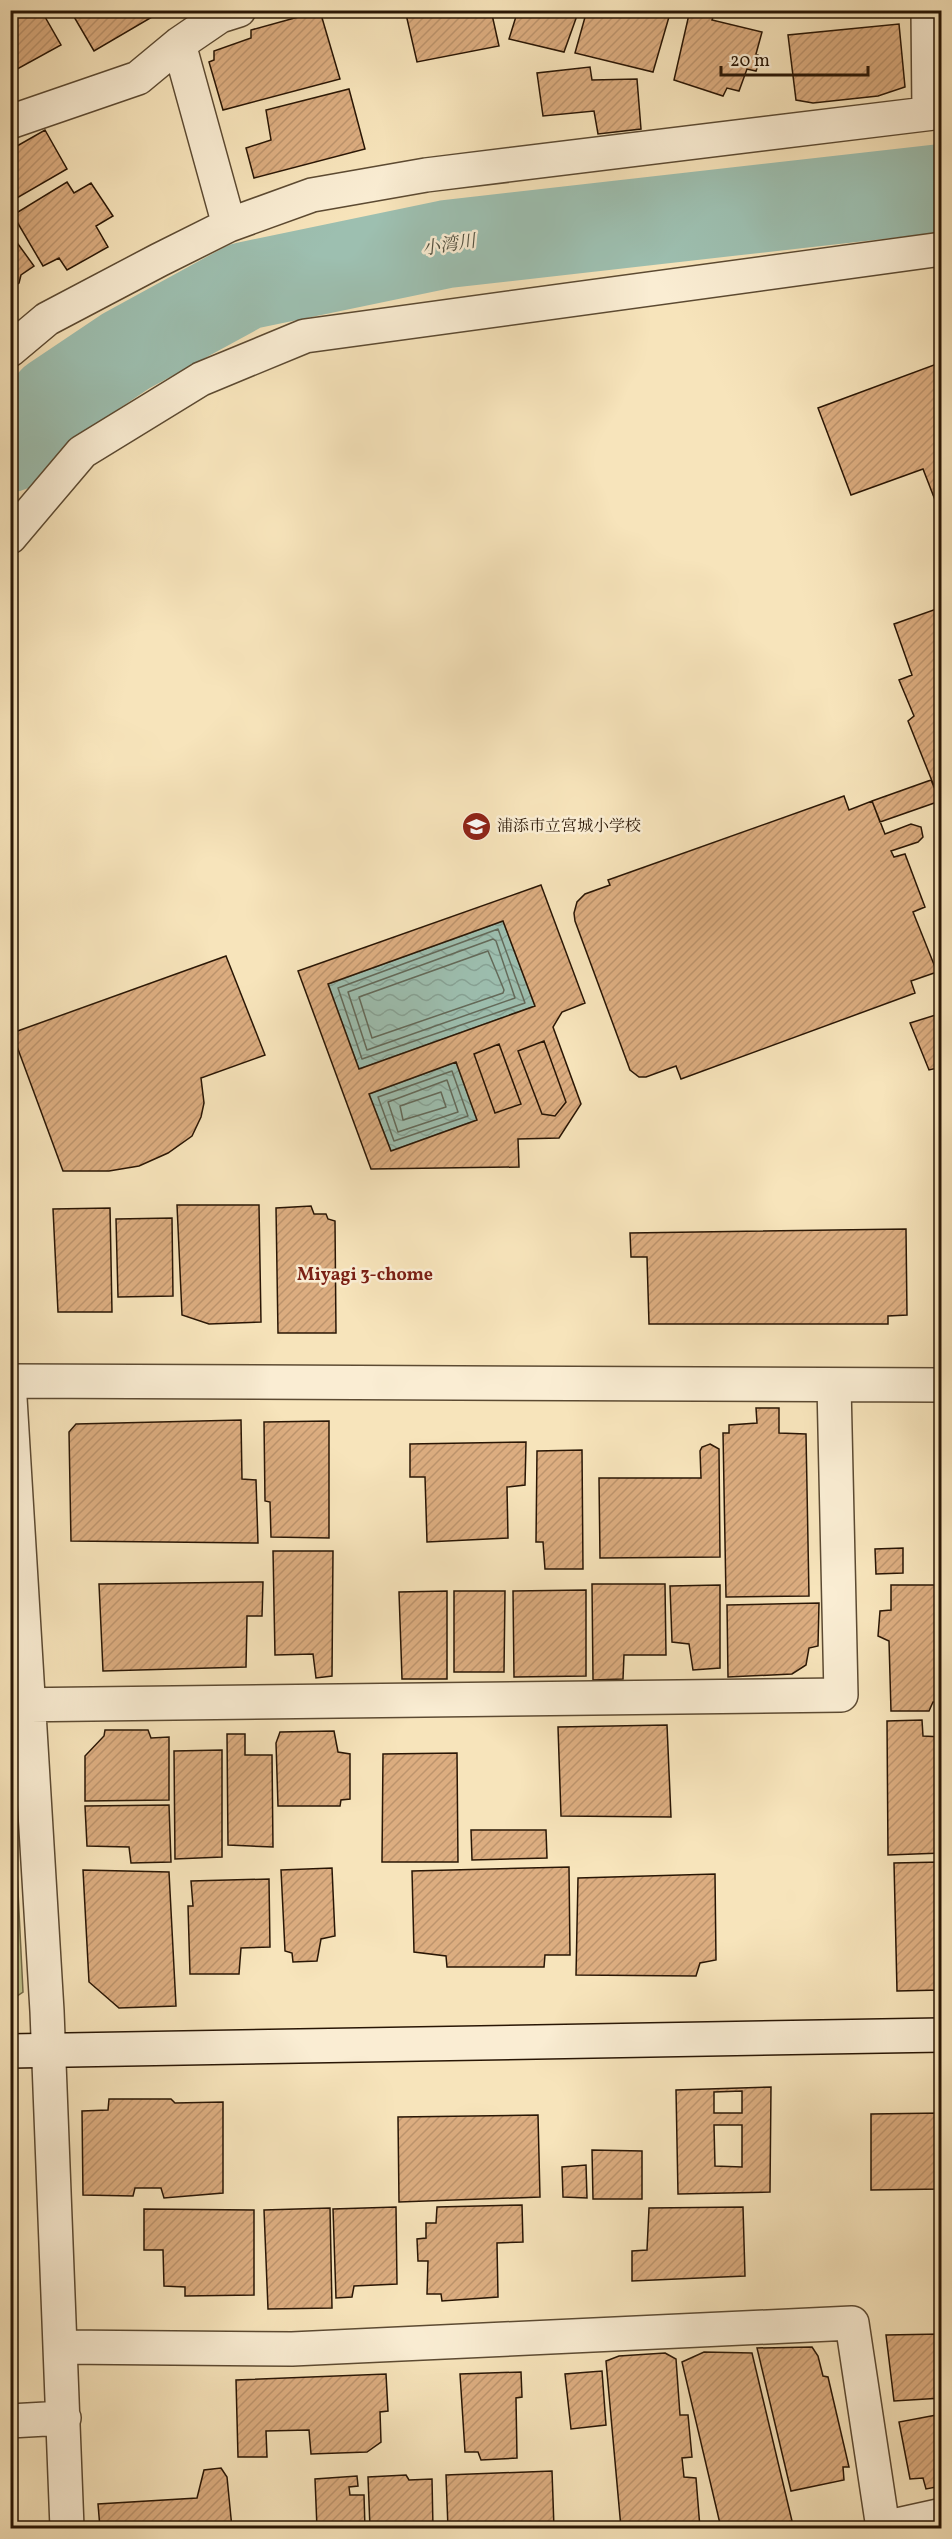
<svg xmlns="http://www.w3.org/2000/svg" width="952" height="2539" font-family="Vollkorn,'Noto Serif JP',serif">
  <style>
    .green { fill: #c1c38d; stroke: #756c49; stroke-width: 1.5 }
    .water { fill: url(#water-waves); stroke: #6f7b6c; stroke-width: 1.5 }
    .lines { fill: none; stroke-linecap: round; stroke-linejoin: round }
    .shore { stroke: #636a5a; stroke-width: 1.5 }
    .river { stroke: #9dbfb0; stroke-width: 88 }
    .building { fill: url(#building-hatch); stroke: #291605; stroke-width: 1.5; fill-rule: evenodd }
    .street-casing { stroke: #5c4a32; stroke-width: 36 }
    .secondary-casing { stroke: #291605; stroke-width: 36 }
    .street { stroke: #faedd3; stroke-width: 33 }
    .secondary { stroke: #faedd3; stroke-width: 33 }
    .labels { text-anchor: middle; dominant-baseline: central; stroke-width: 5; stroke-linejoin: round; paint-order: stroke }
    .poi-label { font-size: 16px; fill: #291605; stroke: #faedd3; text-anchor: start }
    .water-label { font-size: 18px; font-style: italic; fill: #525141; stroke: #faedd3 }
    .neighbourhood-label { font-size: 18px; font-weight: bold; fill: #7a1f14; stroke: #faedd3 }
  </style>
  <defs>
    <pattern id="water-waves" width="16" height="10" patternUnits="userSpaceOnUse" patternTransform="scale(1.5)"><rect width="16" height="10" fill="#9dbfb0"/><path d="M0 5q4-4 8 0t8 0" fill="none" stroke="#87a396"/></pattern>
    <pattern id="building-hatch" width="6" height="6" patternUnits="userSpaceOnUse" patternTransform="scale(1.5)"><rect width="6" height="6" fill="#dcad80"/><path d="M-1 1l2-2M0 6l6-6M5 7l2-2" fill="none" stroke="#bd946d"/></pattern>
  </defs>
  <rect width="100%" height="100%" fill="#f7e4bb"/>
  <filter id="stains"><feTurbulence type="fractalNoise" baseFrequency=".00333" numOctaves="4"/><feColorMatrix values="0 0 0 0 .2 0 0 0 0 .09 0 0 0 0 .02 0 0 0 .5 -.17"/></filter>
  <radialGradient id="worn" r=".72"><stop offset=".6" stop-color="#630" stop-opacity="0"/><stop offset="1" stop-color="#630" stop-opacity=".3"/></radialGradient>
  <path class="green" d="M 11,1750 L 23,1992 L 11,2000 L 10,2000 Z"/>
  <path class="water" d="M 503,921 L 535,1006 L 359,1069 L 328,984 Z
    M 456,1062 L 477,1120 L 391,1151 L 369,1094 Z"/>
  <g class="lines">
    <path class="shore" d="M 498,929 L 525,1003 L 362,1059 L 338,988 Z
      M 493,939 L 496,941 L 515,998 L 367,1050 L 348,992 Z
      M 488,951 L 504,990 L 503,993 L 372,1038 L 359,997 Z
      M 452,1071 L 468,1116 L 394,1141 L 378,1097 Z
      M 447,1080 L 458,1112 L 398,1132 L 388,1102 Z
      M 441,1092 L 446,1107 L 403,1120 L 400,1106 Z"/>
    <path class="river" d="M 10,448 L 53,400 L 126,351 L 245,286 L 447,244 L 942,188"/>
  </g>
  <path class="building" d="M 10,10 L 41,10 L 61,45 L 10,73 Z
    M 70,10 L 164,10 L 94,51 Z
    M 405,10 L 491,10 L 499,46 L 417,62 Z
    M 518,10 L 579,10 L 564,52 L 509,39 Z
    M 587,10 L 671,10 L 653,72 L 575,53 Z
    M 690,10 L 709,10 L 715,12 L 712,20 L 762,32 L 756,54 L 761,57 L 756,71 L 747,69 L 739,91 L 727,88 L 723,96 L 674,80 Z
    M 320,11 L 340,79 L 223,110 L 209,62 L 214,60 L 214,51 L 251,38 L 251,30 Z
    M 899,24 L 905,87 L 878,96 L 813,103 L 796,100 L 788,35 Z
    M 590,67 L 592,80 L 637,79 L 641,129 L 598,134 L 594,111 L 543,116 L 537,73 Z
    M 349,89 L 365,149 L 254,178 L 246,148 L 271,140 L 266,110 Z
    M 45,130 L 67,169 L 10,202 L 10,150 Z
    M 67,182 L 74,193 L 91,183 L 113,216 L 96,226 L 108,247 L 67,270 L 59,258 L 43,266 L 13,215 Z
    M 10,233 L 34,266 L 21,275 L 19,283 L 10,289 Z
    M 942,362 L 942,518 L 923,469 L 851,495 L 818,408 Z
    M 942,607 L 942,800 L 940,801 L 908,721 L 914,716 L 899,680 L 912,675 L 894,624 Z
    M 931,780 L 940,801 L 880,822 L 872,801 Z
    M 844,796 L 849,810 L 872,801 L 885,834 L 911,824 L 921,827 L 923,837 L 918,842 L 891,851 L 894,857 L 905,854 L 925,907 L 913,912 L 937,972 L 911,981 L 915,993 L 681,1079 L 676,1066 L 646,1077 L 639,1077 L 630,1070 L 575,921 L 574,913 L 577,902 L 585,894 L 610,885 L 608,880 Z
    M 541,885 L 585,1003 L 562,1012 L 553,1027 L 581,1104 L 559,1138 L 518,1139 L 519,1167 L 371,1169 L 298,971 ZM 503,921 L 535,1006 L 359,1069 L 328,984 ZM 544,1041 L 566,1102 L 555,1116 L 542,1114 L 518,1051 ZM 499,1044 L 521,1104 L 495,1113 L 474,1054 ZM 456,1062 L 477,1120 L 391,1151 L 369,1094 Z
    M 226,956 L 265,1055 L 201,1078 L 204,1103 L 201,1117 L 192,1136 L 168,1153 L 139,1166 L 109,1171 L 63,1171 L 12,1033 Z
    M 942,1013 L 942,1067 L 929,1070 L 910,1023 Z
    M 544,1041 L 566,1102 L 555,1116 L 542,1114 L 518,1051 Z
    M 499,1044 L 521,1104 L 495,1113 L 474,1054 Z
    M 177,1205 L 259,1205 L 261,1322 L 209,1324 L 182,1315 Z
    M 311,1206 L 314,1214 L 326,1214 L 328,1219 L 335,1221 L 336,1333 L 278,1333 L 276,1208 Z
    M 110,1208 L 112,1312 L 58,1312 L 53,1209 Z
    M 172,1218 L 173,1296 L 118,1297 L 116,1219 Z
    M 906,1229 L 907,1315 L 888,1316 L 888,1324 L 649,1324 L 647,1257 L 631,1257 L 630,1233 Z
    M 756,1408 L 779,1408 L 779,1433 L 806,1434 L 809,1596 L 726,1597 L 723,1433 L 729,1433 L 729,1425 L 757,1423 Z
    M 241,1420 L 242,1479 L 256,1480 L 258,1543 L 71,1541 L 69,1432 L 76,1424 Z
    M 329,1421 L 329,1538 L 271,1537 L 270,1502 L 265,1501 L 264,1422 Z
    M 526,1442 L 525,1485 L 507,1487 L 508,1538 L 427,1542 L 425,1477 L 410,1477 L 410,1444 Z
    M 710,1444 L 719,1449 L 720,1557 L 600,1558 L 599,1478 L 701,1478 L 700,1451 L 702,1447 Z
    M 582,1450 L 583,1569 L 545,1569 L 543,1542 L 536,1542 L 537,1451 Z
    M 903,1548 L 903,1573 L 876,1574 L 875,1549 Z
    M 273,1551 L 333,1551 L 332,1676 L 316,1678 L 313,1654 L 275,1655 Z
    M 263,1582 L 262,1616 L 247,1616 L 246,1667 L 103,1671 L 99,1584 Z
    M 592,1584 L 665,1584 L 666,1655 L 624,1655 L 623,1679 L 593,1680 Z
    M 720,1585 L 720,1668 L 693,1670 L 689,1644 L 672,1642 L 670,1586 Z
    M 891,1585 L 942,1585 L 942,1702 L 933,1702 L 929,1711 L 891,1711 L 889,1641 L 878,1636 L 880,1611 L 891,1610 Z
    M 586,1590 L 586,1676 L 514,1677 L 513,1591 Z
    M 447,1591 L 447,1679 L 402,1679 L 399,1592 Z
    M 454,1591 L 505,1591 L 504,1672 L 454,1672 Z
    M 819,1603 L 818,1646 L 809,1648 L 806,1665 L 792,1674 L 728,1677 L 727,1605 Z
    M 922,1720 L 923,1736 L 942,1737 L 942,1853 L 888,1855 L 887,1721 Z
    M 667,1725 L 671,1817 L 561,1816 L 558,1727 Z
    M 105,1730 L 148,1730 L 151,1738 L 169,1737 L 169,1800 L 85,1801 L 85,1756 L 104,1736 Z
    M 334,1731 L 338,1752 L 350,1754 L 350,1799 L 341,1800 L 340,1806 L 278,1806 L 276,1743 L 280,1732 Z
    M 227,1734 L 245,1734 L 245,1755 L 272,1755 L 273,1847 L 228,1845 Z
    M 222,1750 L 222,1857 L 175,1859 L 174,1751 Z
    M 457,1753 L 458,1862 L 382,1862 L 383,1754 Z
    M 169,1805 L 171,1862 L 131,1863 L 129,1847 L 87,1846 L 85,1806 Z
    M 471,1830 L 546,1830 L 547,1858 L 472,1860 Z
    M 942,1862 L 942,1990 L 897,1991 L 894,1863 Z
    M 569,1867 L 570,1955 L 545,1955 L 544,1967 L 447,1967 L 446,1956 L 414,1952 L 412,1871 Z
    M 332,1868 L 335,1936 L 321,1939 L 317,1961 L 293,1962 L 292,1953 L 285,1951 L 281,1870 Z
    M 83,1870 L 169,1872 L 176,2006 L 119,2008 L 89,1982 Z
    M 715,1874 L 716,1960 L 700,1963 L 696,1976 L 576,1975 L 578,1878 Z
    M 269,1879 L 270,1947 L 241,1948 L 239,1974 L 190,1974 L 188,1906 L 193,1906 L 191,1881 Z
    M 771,2087 L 770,2192 L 678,2194 L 676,2090 ZM 742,2091 L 742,2113 L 714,2113 L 714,2092 ZM 714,2125 L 742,2125 L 742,2167 L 715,2166 Z
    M 109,2099 L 171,2099 L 175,2103 L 223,2102 L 223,2193 L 164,2198 L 161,2188 L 135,2188 L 133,2196 L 83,2195 L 82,2111 L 108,2110 Z
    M 942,2113 L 942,2189 L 871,2190 L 871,2114 Z
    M 538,2115 L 540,2197 L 399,2202 L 398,2117 Z
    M 592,2150 L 642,2151 L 642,2199 L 593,2199 Z
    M 586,2165 L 587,2198 L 563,2197 L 562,2167 Z
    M 522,2205 L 523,2242 L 497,2243 L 498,2297 L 442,2301 L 441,2294 L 427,2294 L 428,2261 L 418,2261 L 417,2239 L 426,2238 L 426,2223 L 436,2223 L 437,2207 Z
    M 396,2207 L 397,2284 L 354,2286 L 352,2297 L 336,2298 L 333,2209 Z
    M 743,2207 L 745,2276 L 632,2281 L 632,2251 L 647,2250 L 649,2208 Z
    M 330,2208 L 332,2308 L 268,2309 L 264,2210 Z
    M 144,2209 L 254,2210 L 254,2295 L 185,2296 L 185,2287 L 164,2286 L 163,2250 L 144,2250 Z
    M 942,2334 L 942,2398 L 894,2401 L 886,2335 Z
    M 812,2347 L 818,2356 L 823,2376 L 828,2377 L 849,2467 L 843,2467 L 844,2480 L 791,2491 L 757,2348 Z
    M 704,2352 L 752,2353 L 792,2521 L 761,2528 L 721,2528 L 682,2362 Z
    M 665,2353 L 676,2359 L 680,2415 L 688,2415 L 692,2457 L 682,2458 L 684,2477 L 696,2478 L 700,2528 L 621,2528 L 606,2361 L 619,2356 Z
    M 602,2371 L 606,2425 L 571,2429 L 565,2374 Z
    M 521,2372 L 522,2397 L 516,2398 L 517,2458 L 481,2460 L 478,2452 L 465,2452 L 460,2374 Z
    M 386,2374 L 388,2411 L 380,2412 L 381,2442 L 367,2452 L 311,2454 L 309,2430 L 266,2431 L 267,2457 L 238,2457 L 236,2380 Z
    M 942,2414 L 942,2486 L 926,2489 L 923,2478 L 910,2479 L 899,2422 Z
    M 221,2468 L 227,2477 L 232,2528 L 100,2528 L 98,2504 L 197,2498 L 204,2470 Z
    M 552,2471 L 554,2528 L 448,2528 L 446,2475 Z
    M 406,2475 L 409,2480 L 432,2479 L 433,2528 L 370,2528 L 368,2477 Z
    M 357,2476 L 358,2486 L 349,2487 L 350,2495 L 364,2495 L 365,2528 L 317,2528 L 315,2479 Z
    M 10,2506 L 17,2506 L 17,2528 L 10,2528 Z"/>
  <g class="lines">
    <defs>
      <path id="street" d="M 928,10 L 929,113
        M 179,44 L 229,225
        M 10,122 L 138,78 L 179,44 L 220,16 L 239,10
        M 10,350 L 47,319 L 159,260 L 229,225 L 312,195 L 426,175 L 942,112
        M 10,537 L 82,452 L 201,379 L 305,336 L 942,249
        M 10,1381 L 942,1385
        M 10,1398 L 47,2011 L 67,2528
        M 10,1705 L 841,1695 L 834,1385
        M 62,2347 L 292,2349 L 852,2323 L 883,2528
        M 10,2421 L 64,2418
        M 883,2528 L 942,2515"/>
      <path id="secondary" d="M 10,2051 L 942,2035"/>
    </defs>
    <use href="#street" class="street-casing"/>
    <use href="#secondary" class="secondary-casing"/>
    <use href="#street" class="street"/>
    <use href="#secondary" class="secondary"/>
  </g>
  <defs>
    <symbol id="school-disc" viewBox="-11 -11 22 22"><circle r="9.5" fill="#8f2418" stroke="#faedd3"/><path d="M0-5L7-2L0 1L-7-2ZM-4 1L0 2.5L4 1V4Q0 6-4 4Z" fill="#fff"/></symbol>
  </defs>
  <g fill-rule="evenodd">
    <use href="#school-disc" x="460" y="810" width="33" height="33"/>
  </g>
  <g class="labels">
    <g class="poi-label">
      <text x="497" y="827">浦添市立宮城小学校</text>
    </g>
    <g class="water-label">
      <text transform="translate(449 246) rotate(-9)">小湾川</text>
    </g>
    <g class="neighbourhood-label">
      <text x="365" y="1275">Miyagi 3-chome</text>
    </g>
  </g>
  <rect width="952" height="2539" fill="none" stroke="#f7e4bb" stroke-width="36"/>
  <rect x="12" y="12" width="928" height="2515" fill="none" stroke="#291605" stroke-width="3"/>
  <rect x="18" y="18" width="916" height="2503" fill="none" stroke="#291605" stroke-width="1.5"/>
  <path d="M721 66v9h147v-9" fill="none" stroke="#291605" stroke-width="3"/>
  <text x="730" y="66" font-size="18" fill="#291605" stroke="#faedd3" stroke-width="4.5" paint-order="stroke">20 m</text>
  <rect width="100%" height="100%" filter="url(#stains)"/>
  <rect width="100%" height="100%" fill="url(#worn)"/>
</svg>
